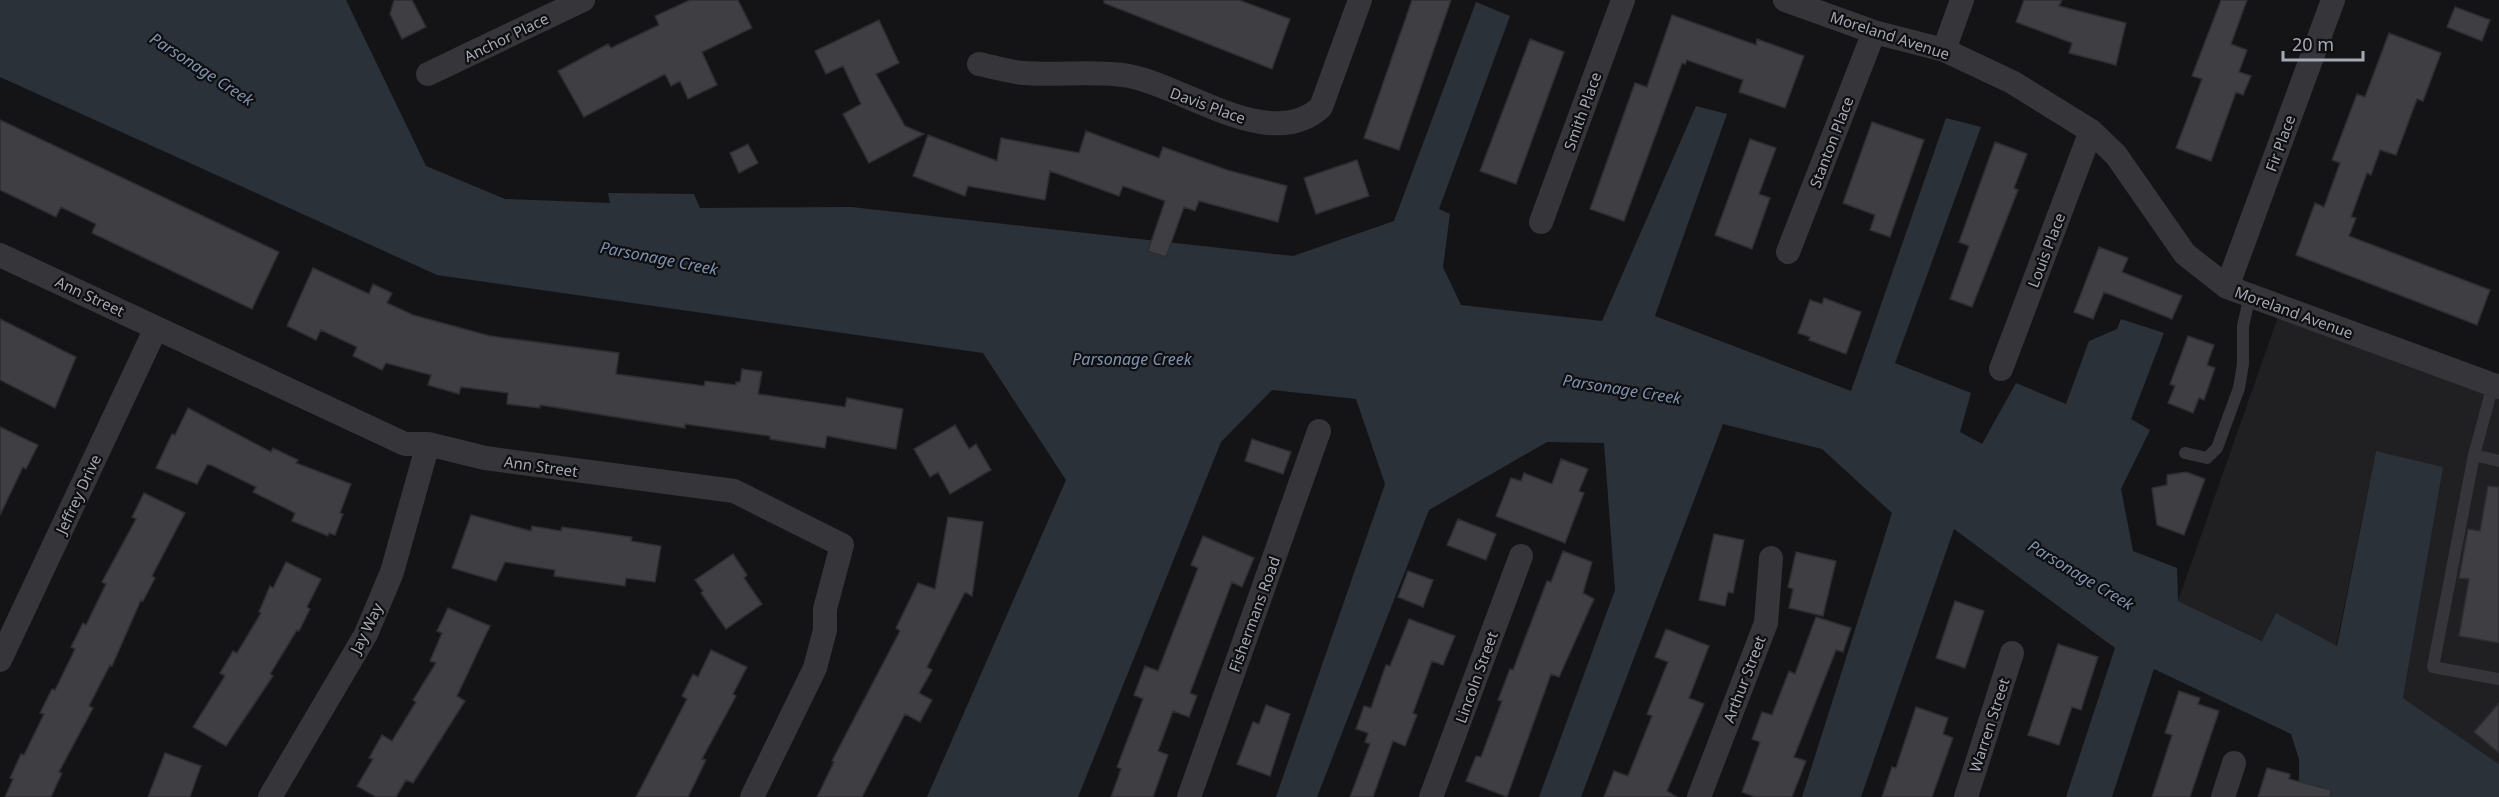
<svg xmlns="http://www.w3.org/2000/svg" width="2499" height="797" font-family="'Noto Sans',sans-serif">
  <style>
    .built { fill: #202023 }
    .water { fill: #2b3139 }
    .building { fill: #3e3e43; stroke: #2e2e32; stroke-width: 1.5 }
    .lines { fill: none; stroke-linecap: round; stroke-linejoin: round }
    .service { stroke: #35353a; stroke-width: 12 }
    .minor { stroke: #35353a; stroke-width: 24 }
    .labels { text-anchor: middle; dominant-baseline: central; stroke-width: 4.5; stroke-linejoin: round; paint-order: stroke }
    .street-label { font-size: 15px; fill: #a6a9b5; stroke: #0f0f11 }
    .water-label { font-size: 16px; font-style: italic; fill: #7e92b0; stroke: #0f0f11 }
  </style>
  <rect width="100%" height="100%" fill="#141416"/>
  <path class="built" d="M 2279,314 L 2499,394 L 2499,764 L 2403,698 L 2442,467 L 2376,451 L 2336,646 L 2276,613 L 2263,641 L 2178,601 Z"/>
  <path class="water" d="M 0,0 L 346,0 L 426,166 L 505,199 L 610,203 L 608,193 L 694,194 L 700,208 L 851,207 L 1293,256 L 1394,221 L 1476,2 L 1510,16 L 1439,209 L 1450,214 L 1443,267 L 1461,305 L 1602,321 L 1696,106 L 1727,114 L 1655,316 L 1851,391 L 1946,118 L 1981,127 L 1895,363 L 1971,393 L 1960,432 L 1982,444 L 2016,383 L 2066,404 L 2089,341 L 2117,329 L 2121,319 L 2164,333 L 2131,419 L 2150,430 L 2121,489 L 2133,551 L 2177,568 L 2178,601 L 2262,641 L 2276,613 L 2337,646 L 2376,451 L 2443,467 L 2403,698 L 2499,764 L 2499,797 L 2299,797 L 2299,759 L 2291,734 L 2154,669 L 2112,797 L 2066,797 L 2115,648 L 1954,529 L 1861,797 L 1802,797 L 1892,513 L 1822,449 L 1723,424 L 1581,797 L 1539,797 L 1615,590 L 1604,443 L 1547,442 L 1429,510 L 1317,797 L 1276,797 L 1385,484 L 1356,399 L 1272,390 L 1221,442 L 1078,797 L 927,797 L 1066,480 L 983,353 L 437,275 L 0,77 Z"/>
  <path class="building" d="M 394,0 L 412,0 L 426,27 L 402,39 L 390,14 Z
    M 690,0 L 738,0 L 752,28 L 702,52 L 717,85 L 688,99 L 680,81 L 671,86 L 665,74 L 584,117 L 558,71 L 608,44 L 611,48 L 659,25 L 655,16 Z
    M 1104,0 L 1239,0 L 1290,19 L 1272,69 L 1104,3 Z
    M 1412,0 L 1451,0 L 1399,150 L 1364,138 Z
    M 2024,0 L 2062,0 L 2059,6 L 2126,23 L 2116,65 L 2069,53 L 2072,43 L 2016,22 Z
    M 2221,0 L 2247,0 L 2231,44 L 2247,50 L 2239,72 L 2251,76 L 2243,95 L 2236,92 L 2211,161 L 2176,148 L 2202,79 L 2192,76 Z
    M 2455,7 L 2490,20 L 2482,41 L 2447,27 Z
    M 1672,15 L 1756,45 L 1757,39 L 1804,56 L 1785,108 L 1739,92 L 1743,80 L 1687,60 L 1685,64 L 1682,63 L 1624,221 L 1590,209 L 1635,83 L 1647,87 Z
    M 879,20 L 899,63 L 876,74 L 905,126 L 924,134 L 869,163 L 843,114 L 861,104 L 843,66 L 826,74 L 815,51 Z
    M 2389,33 L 2441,53 L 2423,101 L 2417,99 L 2396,155 L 2380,150 L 2371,175 L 2367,173 L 2351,217 L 2356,218 L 2349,236 L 2490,290 L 2477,325 L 2296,255 L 2315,203 L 2324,207 L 2340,163 L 2332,160 L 2357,94 L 2365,97 Z
    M 1530,39 L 1564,52 L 1516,184 L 1480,171 Z
    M 0,120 L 279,252 L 252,309 L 92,233 L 96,224 L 61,207 L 56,217 L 0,190 Z
    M 1872,122 L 1924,140 L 1890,237 L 1870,230 L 1875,215 L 1843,203 Z
    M 1086,131 L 1159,158 L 1163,147 L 1227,170 L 1287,186 L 1278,222 L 1199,201 L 1195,211 L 1184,207 L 1166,257 L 1148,251 L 1165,201 L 1123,186 L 1119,196 L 1050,171 L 1045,200 L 968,186 L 965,196 L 913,176 L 928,135 L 997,161 L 1001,138 L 1079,153 Z
    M 1750,139 L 1776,148 L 1759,194 L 1770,198 L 1752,249 L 1715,235 Z
    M 1995,142 L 2027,154 L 2014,188 L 2018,190 L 1972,307 L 1950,299 L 1969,246 L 1959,242 Z
    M 748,144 L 758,163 L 739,173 L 730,153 Z
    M 1357,160 L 1369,196 L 1316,214 L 1304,178 Z
    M 2099,247 L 2128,258 L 2122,272 L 2182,296 L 2172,319 L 2104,292 L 2093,319 L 2074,312 Z
    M 313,268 L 369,294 L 373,284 L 392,293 L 387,303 L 413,315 L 490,336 L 619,353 L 616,374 L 704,386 L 705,381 L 736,385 L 736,382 L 740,382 L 742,369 L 762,372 L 758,394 L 845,407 L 847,398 L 903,409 L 896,449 L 827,436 L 825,448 L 770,439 L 770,436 L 685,424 L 685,428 L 540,405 L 540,408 L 507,404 L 508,393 L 461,387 L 459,394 L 428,385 L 431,375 L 386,363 L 382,370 L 353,356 L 357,347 L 321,330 L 316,340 L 287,326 Z
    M 1824,298 L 1861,312 L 1846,354 L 1809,340 L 1810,337 L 1798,333 L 1810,300 L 1822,304 Z
    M 0,319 L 76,357 L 55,408 L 0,380 Z
    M 2188,336 L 2214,345 L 2207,365 L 2215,368 L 2204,400 L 2199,398 L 2193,413 L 2168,403 L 2175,386 L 2170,384 Z
    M 188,408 L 271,452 L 273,448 L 298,460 L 296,463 L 351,484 L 340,513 L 343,514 L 335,535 L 329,533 L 328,536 L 292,521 L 295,513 L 253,492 L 256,487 L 211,465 L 207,465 L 197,484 L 156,468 L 172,434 L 175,435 Z
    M 955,425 L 969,449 L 976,444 L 991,470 L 950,494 L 938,472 L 930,477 L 914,449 Z
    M 0,427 L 38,445 L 26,469 L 23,467 L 0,515 Z
    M 1252,439 L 1291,452 L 1283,474 L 1245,461 Z
    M 1561,459 L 1588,469 L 1579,491 L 1584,493 L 1565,543 L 1496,516 L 1511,478 L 1521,481 L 1524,473 L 1552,484 Z
    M 2186,472 L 2205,479 L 2184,535 L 2157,525 L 2152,488 L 2167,485 L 2167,475 Z
    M 2488,486 L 2499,487 L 2499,643 L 2459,636 L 2469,579 L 2459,578 L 2468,529 L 2480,531 Z
    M 144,493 L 185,513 L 152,576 L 155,578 L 143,601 L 141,600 L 112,666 L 110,665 L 89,706 L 93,708 L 59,772 L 62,773 L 51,797 L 5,797 L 13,779 L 10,778 L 21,754 L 24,755 L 44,714 L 40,713 L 52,689 L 55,690 L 75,649 L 71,647 L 83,623 L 86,625 L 106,584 L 102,582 L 136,519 L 132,517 Z
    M 471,515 L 531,531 L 532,526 L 561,531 L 562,527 L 632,537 L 631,541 L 661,546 L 655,582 L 626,578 L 625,586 L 554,576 L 555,570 L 505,562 L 496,581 L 452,568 Z
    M 948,517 L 983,522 L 972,596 L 965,592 L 927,667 L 932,670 L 919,693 L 932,700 L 920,722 L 905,714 L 862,797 L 817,797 L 834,762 L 832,761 L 900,631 L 896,628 L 918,583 L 935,589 Z
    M 1458,519 L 1496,534 L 1486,560 L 1447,545 Z
    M 1714,534 L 1744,540 L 1733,593 L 1728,592 L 1725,606 L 1699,600 Z
    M 1203,536 L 1254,558 L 1242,587 L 1232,582 L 1190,693 L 1197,696 L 1189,717 L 1173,711 L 1158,751 L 1168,755 L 1153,797 L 1111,797 L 1121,769 L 1117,767 L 1143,699 L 1134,695 L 1145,666 L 1158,671 L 1198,568 L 1191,565 Z
    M 1563,551 L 1592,562 L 1583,593 L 1594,599 L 1559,677 L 1551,674 L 1507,797 L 1466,781 L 1476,756 L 1481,757 L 1502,701 L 1498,700 L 1510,669 L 1513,670 L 1547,581 L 1551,582 Z
    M 1796,552 L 1836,561 L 1823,616 L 1789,608 L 1793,589 L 1788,587 Z
    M 733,554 L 747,575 L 744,578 L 762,604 L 726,629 L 701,593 L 703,591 L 695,580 Z
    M 286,562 L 321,579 L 307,607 L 310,609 L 299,631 L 297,630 L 270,674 L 273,676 L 226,746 L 193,727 L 225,676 L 220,673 L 233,651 L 237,653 L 261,613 L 259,612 L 270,586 L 273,588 Z
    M 1408,571 L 1433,580 L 1423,607 L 1398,597 Z
    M 1955,601 L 1984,611 L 1965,668 L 1936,658 Z
    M 448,608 L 490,626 L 457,696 L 465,701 L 413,783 L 406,780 L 396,797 L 376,797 L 357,786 L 373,759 L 369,758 L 382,735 L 392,741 L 416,702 L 413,700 L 436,663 L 430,661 L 442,633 L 437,631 Z
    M 1816,617 L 1851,628 L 1843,652 L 1836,650 L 1794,757 L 1806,761 L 1792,797 L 1755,797 L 1742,792 L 1760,742 L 1752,739 L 1762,712 L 1772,715 L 1789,671 L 1795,674 Z
    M 1409,619 L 1455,636 L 1443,665 L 1432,661 L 1413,713 L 1417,715 L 1405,746 L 1393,741 L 1373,797 L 1350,797 L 1370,744 L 1365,742 L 1368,733 L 1356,729 L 1364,706 L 1371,708 L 1386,665 L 1390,666 Z
    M 1666,629 L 1709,646 L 1689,698 L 1704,704 L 1667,791 L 1677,797 L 1604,797 L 1614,771 L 1628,776 L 1652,716 L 1647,714 L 1668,662 L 1655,657 Z
    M 2058,644 L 2098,657 L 2081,710 L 2072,707 L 2059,745 L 2028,735 Z
    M 711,650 L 747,667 L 733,694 L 736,696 L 702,759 L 706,760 L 688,797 L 636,797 L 687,699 L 682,696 L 693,674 L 698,677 Z
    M 2179,691 L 2200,698 L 2198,704 L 2219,711 L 2190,797 L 2152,797 L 2172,735 L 2165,733 Z
    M 2499,703 L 2499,753 L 2474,732 Z
    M 1266,705 L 1290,714 L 1270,776 L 1237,764 L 1253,722 L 1259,724 Z
    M 1916,707 L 1948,718 L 1943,734 L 1953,738 L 1932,797 L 1882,797 L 1892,767 L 1896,768 Z
    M 165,753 L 201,766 L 190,797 L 148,797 Z
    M 2267,768 L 2290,774 L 2289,779 L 2331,790 L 2330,797 L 2258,797 Z"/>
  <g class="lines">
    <path class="service" d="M 2493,385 L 2474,455 L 2433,667 L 2499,679
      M 2185,453 L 2207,458 L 2217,448 L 2239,388 L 2243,364 L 2243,326 L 2250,295
      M 2474,455 L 2499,461"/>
    <path class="minor" d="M 1785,0 L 1874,32 L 1944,50 L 2012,82 L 2091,131 L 2116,155 L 2185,254 L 2227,287 L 2499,387
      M 1944,50 L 1962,0
      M 979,64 C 994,67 1009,72 1024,73 C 1058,76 1095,70 1129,76 C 1184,86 1271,154 1321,107 L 1360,0
      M 428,74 L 583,0
      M 1541,222 L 1623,0
      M 1788,252 L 1874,32
      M 0,255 L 405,444 L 428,444 L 485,458 L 734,491 L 842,545 L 825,609 L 825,630 L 815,668 L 752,797
      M 2227,287 L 2333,0
      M 2001,369 L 2091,131
      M 0,660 L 156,328
      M 270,797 L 366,634 L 392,572 L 428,444
      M 1189,797 L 1319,431
      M 1431,797 L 1521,556
      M 1699,797 L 1766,623 L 1771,558
      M 1966,797 L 2012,653
      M 2223,797 L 2234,763"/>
  </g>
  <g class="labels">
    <g class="street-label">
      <text transform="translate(1890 35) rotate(18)">Moreland Avenue</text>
      <text transform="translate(506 37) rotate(-26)">Anchor Place</text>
      <text transform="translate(1208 105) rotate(20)">Davis Place</text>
      <text transform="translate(1582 111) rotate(-70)">Smith Place</text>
      <text transform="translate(1831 142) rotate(-69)">Stanton Place</text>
      <text transform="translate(2280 143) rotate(-70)">Fir Place</text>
      <text transform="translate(2046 250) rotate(-69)">Louis Place</text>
      <text transform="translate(90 296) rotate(25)">Ann Street</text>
      <text transform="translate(2294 312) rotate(20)">Moreland Avenue</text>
      <text transform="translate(541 466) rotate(8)">Ann Street</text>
      <text transform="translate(78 494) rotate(-65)">Jeffrey Drive</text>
      <text transform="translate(1254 614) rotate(-70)">Fishermans Road</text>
      <text transform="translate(366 628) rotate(-64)">Jay Way</text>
      <text transform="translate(1476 677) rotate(-70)">Lincoln Street</text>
      <text transform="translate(1744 679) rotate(-69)">Arthur Street</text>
      <text transform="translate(1989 725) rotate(-72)">Warren Street</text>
    </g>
    <g class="water-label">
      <text transform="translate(202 69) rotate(33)">Parsonage Creek</text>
      <text transform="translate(659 258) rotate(11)">Parsonage Creek</text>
      <text x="1132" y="359">Parsonage Creek</text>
      <text transform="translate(1622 389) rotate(9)">Parsonage Creek</text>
      <text transform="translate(2081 575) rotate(31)">Parsonage Creek</text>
    </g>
  </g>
  <path d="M2283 51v9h80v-9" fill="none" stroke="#a6a9b5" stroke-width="3"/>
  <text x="2292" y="51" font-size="18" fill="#a6a9b5" stroke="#0f0f11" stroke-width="4.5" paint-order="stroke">20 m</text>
</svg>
